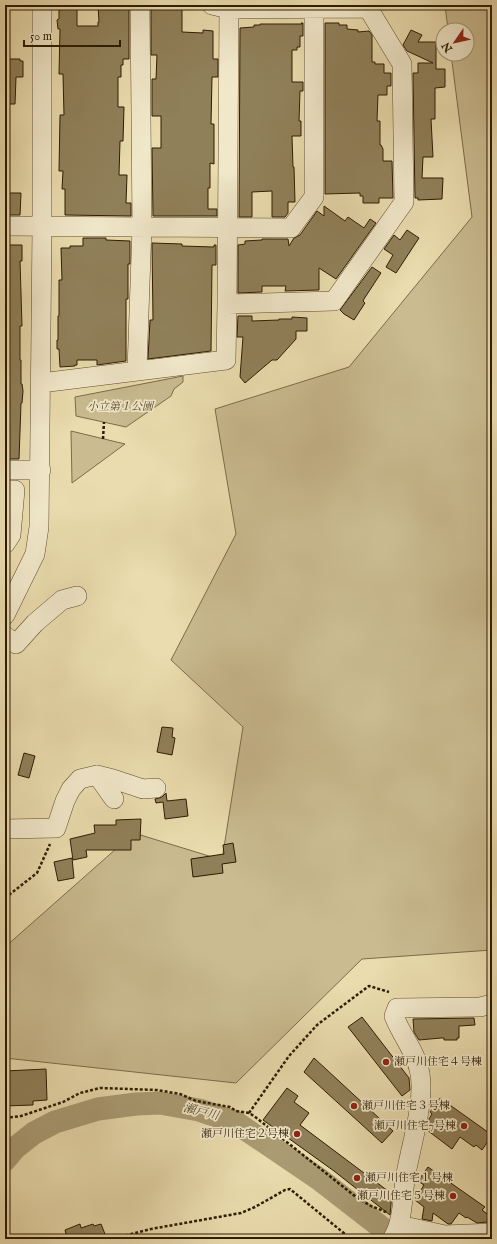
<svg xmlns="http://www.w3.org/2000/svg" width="497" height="1244" font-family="'IM FELL English','Noto Serif JP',serif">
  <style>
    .green { fill: #cabb90; stroke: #7c6c48 }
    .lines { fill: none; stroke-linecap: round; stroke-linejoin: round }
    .river { stroke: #aa9b73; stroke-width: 23 }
    .building { fill: #90805a; stroke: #2e1c00 }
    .minor-casing { stroke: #5d4c2c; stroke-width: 20 }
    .path { stroke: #2e1c00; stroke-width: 2.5; stroke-dasharray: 3 2; stroke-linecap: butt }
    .minor { stroke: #f1e8ca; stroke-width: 19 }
    .poi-dot { fill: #8f2418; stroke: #f1e8ca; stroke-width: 1.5 }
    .labels { text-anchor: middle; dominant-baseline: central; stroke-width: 3.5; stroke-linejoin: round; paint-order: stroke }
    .park-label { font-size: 11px; font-style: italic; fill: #5d4c2b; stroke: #f1e8ca }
    .poi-label { font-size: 11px; fill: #2e1c00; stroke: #f1e8ca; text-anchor: start }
    .water-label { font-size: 12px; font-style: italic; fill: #594828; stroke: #f1e8ca }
  </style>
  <rect width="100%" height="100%" fill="#eadcae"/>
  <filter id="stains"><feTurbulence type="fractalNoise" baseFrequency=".005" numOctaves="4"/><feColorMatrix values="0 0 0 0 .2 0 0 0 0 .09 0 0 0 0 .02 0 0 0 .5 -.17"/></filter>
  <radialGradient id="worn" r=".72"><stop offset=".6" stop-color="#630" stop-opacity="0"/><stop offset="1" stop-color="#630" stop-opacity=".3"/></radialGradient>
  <path class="green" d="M 445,5 L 492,5 L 492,950 L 362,959 L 236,1083 L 5,1058 L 5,947 L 134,833 L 222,860 L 243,727 L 171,660 L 236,534 L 215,409 L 349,367 L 472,217 L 451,54 L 467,54 L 467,30 L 448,30 Z
    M 183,376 L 183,382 L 174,389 L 171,396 L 126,427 L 76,416 L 75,397 Z
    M 71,431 L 125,444 L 72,483 Z"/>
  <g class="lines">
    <path class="river" d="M 5,1160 L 15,1148 L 34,1133 L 55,1122 L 98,1109 L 136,1104 L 160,1103 L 199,1110 L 235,1122 L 319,1179 L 395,1238 L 399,1239"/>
  </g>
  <path class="building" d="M 59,5 L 77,5 L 77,26 L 98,26 L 98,22 L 99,22 L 98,5 L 129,5 L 129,59 L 123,59 L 123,65 L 121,65 L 121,77 L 118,77 L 118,107 L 124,107 L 123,141 L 120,141 L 119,175 L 127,175 L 126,203 L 131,203 L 131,216 L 65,215 L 65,189 L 62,189 L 63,171 L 59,171 L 60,115 L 64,115 L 63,74 L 59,74 L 60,29 L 58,29 L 57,20 L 59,19 Z
    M 151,5 L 182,5 L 182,32 L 203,33 L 203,30 L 213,31 L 213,59 L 218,59 L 218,77 L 212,77 L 211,124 L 214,124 L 214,164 L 210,163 L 210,188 L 208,188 L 208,209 L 217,209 L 217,216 L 153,216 L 152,148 L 161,148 L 161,116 L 152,116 L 152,79 L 156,79 L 157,55 L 151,55 Z
    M 301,23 L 303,23 L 303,36 L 300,36 L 300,47 L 297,47 L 297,50 L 292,50 L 292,82 L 303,82 L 303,91 L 300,91 L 299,121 L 301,121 L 301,136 L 292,136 L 293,167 L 294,167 L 295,202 L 288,202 L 288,213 L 285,217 L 272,217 L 272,191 L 252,192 L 252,217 L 239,217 L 240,28 L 254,27 L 254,25 L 260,25 L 260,24 L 302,24 Z
    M 325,23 L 339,23 L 339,25 L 347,25 L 347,29 L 358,30 L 358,32 L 369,31 L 372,35 L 372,62 L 375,62 L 375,64 L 384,64 L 384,73 L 391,73 L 391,86 L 387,86 L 387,95 L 378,95 L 377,121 L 380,121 L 380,145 L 381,145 L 383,149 L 383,161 L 392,161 L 393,198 L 379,198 L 379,203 L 363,203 L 363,196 L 360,196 L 360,193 L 325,194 Z
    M 411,30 L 422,35 L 418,42 L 436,42 L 436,69 L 445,69 L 445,87 L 435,88 L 435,119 L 431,119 L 433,157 L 423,157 L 422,178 L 443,178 L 442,199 L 418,200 L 418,198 L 415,198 L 413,73 L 418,73 L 418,63 L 433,63 L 407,51 L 403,45 Z
    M 5,59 L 20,59 L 20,61 L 23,61 L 23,77 L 16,77 L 15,104 L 5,104 Z
    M 8,193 L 21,193 L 20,215 L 5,215 L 5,202 L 8,202 Z
    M 324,206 L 345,221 L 348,217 L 364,228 L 370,219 L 376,223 L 336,279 L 319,268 L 319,290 L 285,291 L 286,286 L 262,286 L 262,292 L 238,293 L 238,245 L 245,244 L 245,241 L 262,240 L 262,239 L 288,239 L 289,246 L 294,238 L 300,235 L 317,211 L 324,216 Z
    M 407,230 L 419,238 L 396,273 L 386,267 L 393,255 L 384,249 L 394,235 L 400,240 Z
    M 83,238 L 106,238 L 106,240 L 130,241 L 130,264 L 128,264 L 128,299 L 126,299 L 126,361 L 97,365 L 97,360 L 77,360 L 77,365 L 75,365 L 75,366 L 60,367 L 59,349 L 57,349 L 57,340 L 58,340 L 58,316 L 59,316 L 59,280 L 62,280 L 61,248 L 70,248 L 70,246 L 83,246 Z
    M 152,243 L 182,244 L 182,246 L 214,247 L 214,245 L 216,245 L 216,265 L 212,265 L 211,351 L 148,359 L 150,320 L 153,320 Z
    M 5,245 L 22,245 L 22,261 L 20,261 L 22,326 L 20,326 L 20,360 L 21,360 L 21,384 L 22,384 L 23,391 L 22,403 L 21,403 L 19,459 L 5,459 Z
    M 372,267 L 381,273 L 364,299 L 363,301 L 365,303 L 354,320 L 344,314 L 340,310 Z
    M 238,316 L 252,316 L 252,321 L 279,320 L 279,319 L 292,319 L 292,317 L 307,318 L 307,331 L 296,331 L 296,339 L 277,360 L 272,360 L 245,383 L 240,377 L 243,337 L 237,337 Z
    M 162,727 L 173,728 L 172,737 L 175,738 L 172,755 L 157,752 Z
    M 24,753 L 35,756 L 29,778 L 18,775 Z
    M 166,793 L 167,801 L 186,799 L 188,816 L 165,819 L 163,802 L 156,803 L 155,799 L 162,797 Z
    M 141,819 L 140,840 L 131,840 L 131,850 L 86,850 L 87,857 L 73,860 L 70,839 L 95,833 L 94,825 L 116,825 L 116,820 Z
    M 233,843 L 236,862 L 222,864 L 223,873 L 193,877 L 191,859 L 224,854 L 223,845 Z
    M 72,858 L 74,878 L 58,881 L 54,862 Z
    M 362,1017 L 409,1078 L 410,1090 L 402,1096 L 348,1027 Z
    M 474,1018 L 475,1025 L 459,1026 L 459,1038 L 457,1038 L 457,1040 L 444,1040 L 444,1038 L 441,1038 L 419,1040 L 414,1032 L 413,1019 Z
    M 314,1058 L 393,1131 L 382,1143 L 304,1072 Z
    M 46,1069 L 47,1100 L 33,1101 L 33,1105 L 5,1106 L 5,1071 Z
    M 287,1088 L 298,1096 L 294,1102 L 309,1113 L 300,1125 L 392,1194 L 390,1215 L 334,1171 L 263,1120 Z
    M 440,1098 L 492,1135 L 482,1150 L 476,1145 L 474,1147 L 460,1137 L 452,1149 L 427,1130 L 429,1119 L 432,1114 L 430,1112 Z
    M 428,1167 L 485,1207 L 482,1210 L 491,1217 L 487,1222 L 477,1223 L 467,1217 L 466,1218 L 459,1213 L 451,1224 L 448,1224 L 433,1213 L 432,1221 L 422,1219 L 424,1207 L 415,1200 L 424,1185 L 418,1181 Z
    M 80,1224 L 81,1228 L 93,1224 L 94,1226 L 101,1224 L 107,1239 L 56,1239 L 55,1238 L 66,1234 L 65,1230 Z"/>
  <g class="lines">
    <defs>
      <path id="minor" d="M 212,5 L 229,9 L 368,8 L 402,64 L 404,202 L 334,301 L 227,304
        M 5,226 L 291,228 L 314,197 L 314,9
        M 137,370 L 142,227 L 140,5
        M 41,383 L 226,360 L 227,304 L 229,9
        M 5,470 L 41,470
        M 5,490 L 15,490 L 11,535 L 5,544
        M 5,615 L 35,554 L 39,527 L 42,227 L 42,5
        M 5,636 L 16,644 L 35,623 L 62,600 L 77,596
        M 97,775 L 114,799
        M 5,829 L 56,828 L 65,801 L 71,789 L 80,779 L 97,775 L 113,779 L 143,789 L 156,788
        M 399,1225 L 445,1235 L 492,1233
        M 392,1239 C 404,1221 402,1195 406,1174 C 411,1145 425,1102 420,1074 C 417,1053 401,1035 394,1016 L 397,1008 L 480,1007 L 492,1004"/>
    </defs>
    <use href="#minor" class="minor-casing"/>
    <path class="path" d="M 103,439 L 104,422
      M 5,898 L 37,873 L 50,844
      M 249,1113 L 289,1056 L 317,1025 L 369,986 L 389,992
      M 5,1118 L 21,1116 L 63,1102 L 80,1093 L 100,1088 L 157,1090 L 180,1094 L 196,1101 L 230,1107 L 236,1111 L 249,1113 L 254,1116 L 356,1197 L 371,1206 L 386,1212
      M 111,1239 L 151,1229 L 241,1213 L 255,1207 L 285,1190 L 290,1189 L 351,1239"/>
    <use href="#minor" class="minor"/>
  </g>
  <g class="poi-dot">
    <circle cx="386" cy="1062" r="4"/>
    <circle cx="354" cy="1106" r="4"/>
    <circle cx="464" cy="1126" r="4"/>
    <circle cx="297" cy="1134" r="4"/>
    <circle cx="357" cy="1178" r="4"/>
    <circle cx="453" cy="1196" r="4"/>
  </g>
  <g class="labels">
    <g class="park-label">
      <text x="120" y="407">小立第１公園</text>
    </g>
    <g class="poi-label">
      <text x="394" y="1062">瀬戸川住宅４号棟</text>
      <text x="362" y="1106">瀬戸川住宅３号棟</text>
      <text x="456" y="1126" text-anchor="end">瀬戸川住宅7号棟</text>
      <text x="289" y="1134" text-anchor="end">瀬戸川住宅２号棟</text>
      <text x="365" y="1178">瀬戸川住宅１号棟</text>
      <text x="445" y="1196" text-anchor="end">瀬戸川住宅５号棟</text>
    </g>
    <g class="water-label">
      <text transform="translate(201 1112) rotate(14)">瀬戸川</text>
    </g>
  </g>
  <rect width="497" height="1244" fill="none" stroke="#eadcae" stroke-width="20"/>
  <rect x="6" y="6" width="485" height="1232" fill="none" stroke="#2e1c00" stroke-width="2"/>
  <rect x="10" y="10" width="477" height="1224" fill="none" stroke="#2e1c00"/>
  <g transform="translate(455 42) rotate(236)"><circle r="19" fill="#f1e8ca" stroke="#a39679"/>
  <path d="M0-3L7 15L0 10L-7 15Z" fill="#8f2418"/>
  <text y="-6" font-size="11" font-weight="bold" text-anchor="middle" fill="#2e1c00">N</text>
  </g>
  <path d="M24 40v6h96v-6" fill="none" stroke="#2e1c00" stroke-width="2"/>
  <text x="30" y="40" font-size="12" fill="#2e1c00" stroke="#f1e8ca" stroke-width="3" paint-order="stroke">50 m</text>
  <rect width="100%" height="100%" filter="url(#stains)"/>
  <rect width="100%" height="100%" fill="url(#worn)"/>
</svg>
